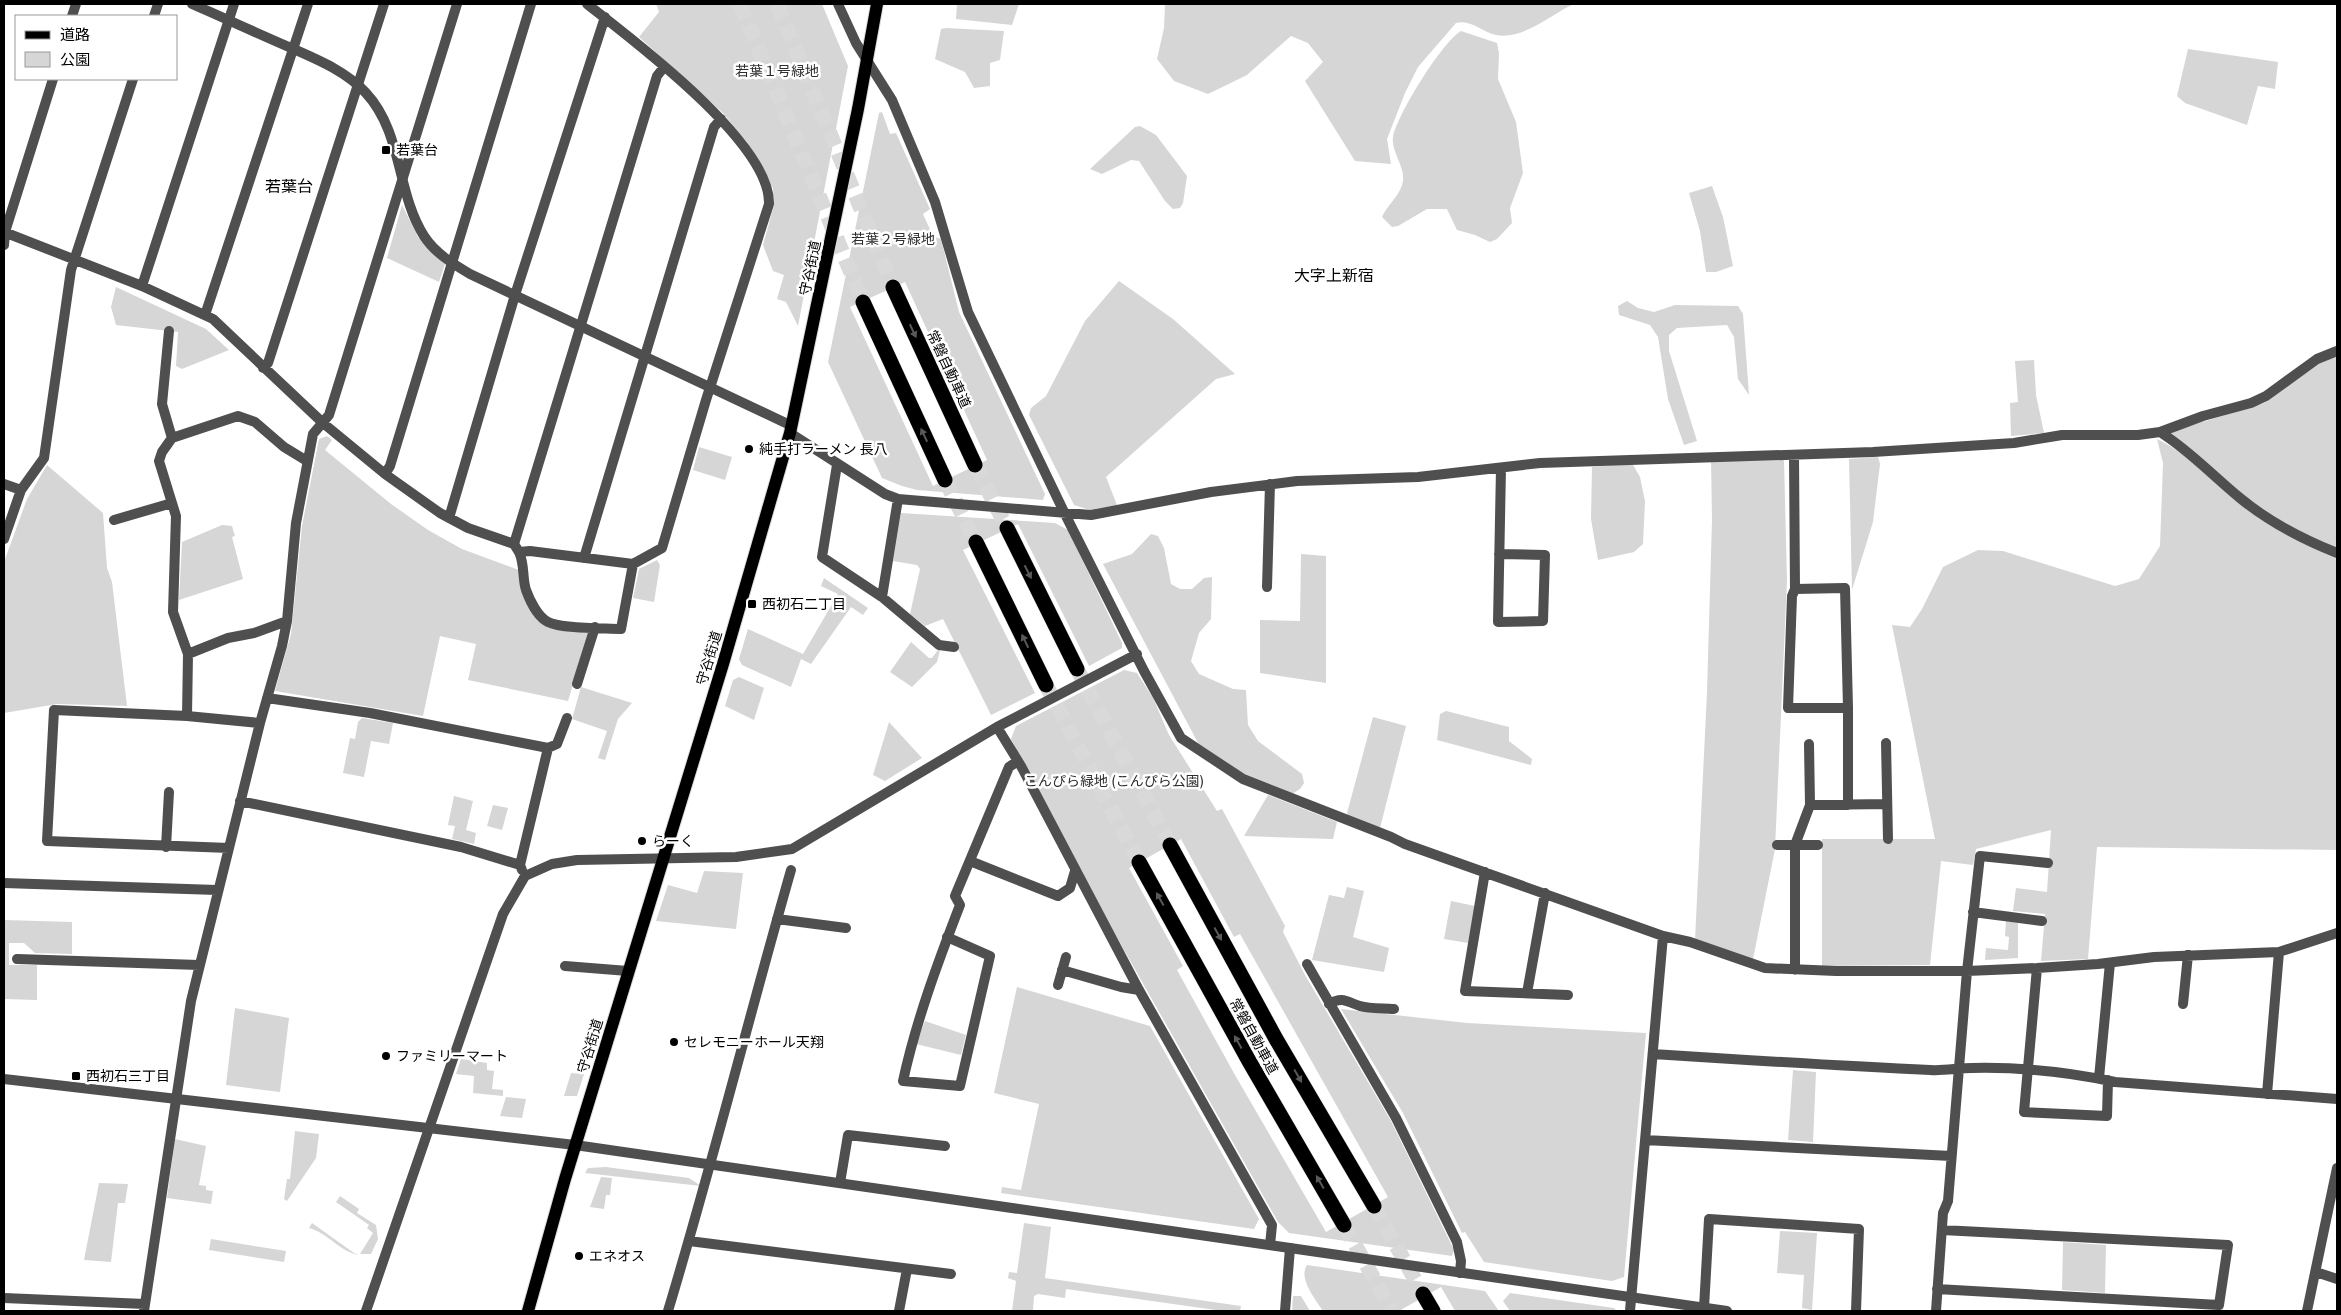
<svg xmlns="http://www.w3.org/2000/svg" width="2341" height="1315" font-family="'Public Sans','Noto Sans JP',sans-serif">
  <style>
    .green { fill: #d6d6d6; fill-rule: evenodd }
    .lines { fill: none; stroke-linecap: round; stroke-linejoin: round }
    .motorway-tunnel { stroke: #d9d9d9; stroke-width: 15; stroke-dasharray: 15 8; stroke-linecap: butt }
    .primary-casing { stroke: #dbdbdb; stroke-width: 14 }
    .motorway-casing { stroke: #dbdbdb; stroke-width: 16 }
    .minor { stroke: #4f4f4f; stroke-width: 10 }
    .tertiary { stroke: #4f4f4f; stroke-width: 10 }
    .primary { stroke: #000; stroke-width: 12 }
    .motorway { stroke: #000; stroke-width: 15 }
    .oneway { fill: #595959 }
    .poi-dot { fill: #000; stroke: #fff; stroke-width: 2 }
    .labels { text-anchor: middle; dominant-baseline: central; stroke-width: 5; stroke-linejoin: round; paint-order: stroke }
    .park-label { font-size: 14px; fill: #2d2d2d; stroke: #fff }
    .poi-label { font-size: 14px; fill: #000; stroke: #fff; text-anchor: start }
    .street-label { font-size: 14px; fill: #000; stroke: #fff }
    .quarter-label { font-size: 16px; fill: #000; stroke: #fff }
  </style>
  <rect width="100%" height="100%" fill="#fff"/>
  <path class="green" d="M 656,4 L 822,4 L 848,66 L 798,326 L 786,302 L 777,299 L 784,275 L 773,271 L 763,245 L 774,205 L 773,188 L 747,142 L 723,113 L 639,37 L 659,12 Z
    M 957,4 L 1019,4 L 1012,25 L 956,19 Z
    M 1165,4 L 1574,4 C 1551,14 1524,40 1496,35 C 1482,32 1471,19 1456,23 L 1418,67 L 1405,93 L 1387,139 L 1391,164 L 1355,161 L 1305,81 L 1323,62 L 1308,43 L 1291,36 L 1247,75 L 1208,94 L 1174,81 L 1157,59 L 1164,28 Z
    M 946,28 L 1004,31 L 1000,60 L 990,63 L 990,86 L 974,88 L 965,72 L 935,59 L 941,29 Z
    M 1461,31 L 1497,43 L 1499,53 L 1498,79 L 1516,122 L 1523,173 L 1510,208 L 1512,223 L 1497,239 L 1490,242 L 1475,235 L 1457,230 L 1447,209 L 1427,209 L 1398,226 L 1392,227 L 1382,217 C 1387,205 1401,195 1403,181 C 1405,166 1391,152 1393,137 C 1397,115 1442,42 1461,31 Z
    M 2188,49 L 2278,62 L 2275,89 L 2258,86 L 2247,125 L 2185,103 L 2177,96 Z
    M 882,112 L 890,134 L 896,133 L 930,209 L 923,214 L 933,236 L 941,239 L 959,312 L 1045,494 L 1043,500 L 917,490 L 902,486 L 882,478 L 828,362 L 879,113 ZM 905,282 L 987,460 L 933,486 L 850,307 Z
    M 1140,126 L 1156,135 L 1187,176 L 1183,203 L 1180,208 L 1173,209 L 1165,201 L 1139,161 L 1131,160 L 1102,174 L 1090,169 L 1135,127 Z
    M 1712,186 L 1723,217 L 1733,266 L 1716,272 L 1706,272 L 1700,231 L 1689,193 Z
    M 402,205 L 418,237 L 445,264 L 439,282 L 387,258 Z
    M 1119,281 L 1173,319 L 1235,374 L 1216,379 L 1106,477 L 1117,505 L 1090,510 L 1074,505 L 1029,415 L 1031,408 L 1046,396 L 1085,321 Z
    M 116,287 L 206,329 L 229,350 L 182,369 L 176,366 L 178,332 L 116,325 L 111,307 Z
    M 1627,301 L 1638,308 L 1654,312 L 1675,305 L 1738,306 L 1743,314 L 1749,395 L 1738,379 L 1734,337 L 1727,325 L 1677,328 L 1669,335 L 1669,351 L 1697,441 L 1684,445 L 1668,399 L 1658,337 L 1650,325 L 1619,315 L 1618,306 Z
    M 2337,356 L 2337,548 C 2321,541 2304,534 2288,525 C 2244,500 2208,464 2170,432 L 2264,403 L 2319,361 Z
    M 2034,360 L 2036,395 L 2044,433 L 2011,436 L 2010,403 L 2018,402 L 2015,361 Z
    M 327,436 L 332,440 L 325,450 L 391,504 L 428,530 L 462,549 L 519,570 L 534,616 L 589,631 L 568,701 L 468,680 L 476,644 L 440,636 L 423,716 L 275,691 L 291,634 L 302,526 L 319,439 Z
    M 2157,439 C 2188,454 2209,478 2235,500 C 2265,526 2301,543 2337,559 L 2337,850 L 2097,847 L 2088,959 L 2041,961 L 2045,914 L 2013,911 L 2016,888 L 2047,892 L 2051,830 L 1976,849 L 1973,865 L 1941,861 L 1930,965 L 1822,966 L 1822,839 L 1935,839 L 1892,625 L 1910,627 L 1922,609 L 1943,567 L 1978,550 L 2003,551 L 2115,586 L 2139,579 L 2160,546 L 2163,463 Z
    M 699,447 L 732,457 L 725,480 L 693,470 Z
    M 1878,457 L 1880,464 L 1873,522 L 1852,590 L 1849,459 Z
    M 1782,458 L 1784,461 L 1787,580 L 1775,849 L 1753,959 L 1695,940 L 1707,692 L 1712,520 L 1711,460 Z
    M 1632,463 L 1640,477 L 1645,501 L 1643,544 L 1634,552 L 1598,560 L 1591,519 L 1592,467 Z
    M 47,465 L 103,513 L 107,568 L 112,582 L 127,706 L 57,704 L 4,713 L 4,562 L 27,499 Z
    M 901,513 L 1055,523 L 1068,530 L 1122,643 L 1122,648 L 1089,666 L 1018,524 L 963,550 L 1035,693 L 991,715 L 943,619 L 925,626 L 910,614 L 920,569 L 917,565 L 893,561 Z
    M 222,525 L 232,526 L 235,536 L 232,537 L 243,579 L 179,600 L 182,542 Z
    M 1151,534 L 1158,536 L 1164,548 L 1171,584 L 1180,589 L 1192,589 L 1204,578 L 1212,577 L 1211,619 L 1199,633 L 1191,661 L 1199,674 L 1233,689 L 1246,690 L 1248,725 L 1258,741 L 1302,774 L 1304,783 L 1300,789 L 1292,794 L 1247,776 L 1198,743 L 1103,564 L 1132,554 Z
    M 1301,554 L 1326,556 L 1326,683 L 1260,673 L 1260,620 L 1300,621 Z
    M 657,560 L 660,565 L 654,602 L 633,598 L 639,569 Z
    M 824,578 L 868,608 L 863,615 L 851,607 L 811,664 L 801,659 L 791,687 L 742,665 L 739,659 L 748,629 L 803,654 L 838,594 L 821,586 Z
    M 911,642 L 929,658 L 932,658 L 938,650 L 940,650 L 937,662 L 912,687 L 890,672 Z
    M 1124,670 L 1137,673 L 1153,698 L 1169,735 L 1217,811 L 1222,809 L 1285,926 L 1283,932 L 1305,975 L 1391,1121 L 1454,1250 L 1452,1256 L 1289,1233 L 1278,1222 L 1085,881 L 1011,739 L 1016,726 ZM 1181,839 L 1234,937 L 1240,934 L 1388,1197 L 1326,1232 L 1235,1075 L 1177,970 L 1183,966 L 1129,868 Z
    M 739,677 L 764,688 L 754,720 L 725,706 L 733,680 Z
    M 581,687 L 632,703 L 618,719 L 605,760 L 598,758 L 607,731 L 572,719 Z
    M 1446,711 L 1509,727 L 1509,741 L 1532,759 L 1531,765 L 1437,740 L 1440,714 Z
    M 1373,717 L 1406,726 L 1380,828 L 1348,817 L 1347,813 Z
    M 362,718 L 393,723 L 389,744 L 371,741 L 364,777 L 343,773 L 350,738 L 355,739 L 358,722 Z
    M 889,722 L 922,758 L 885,781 L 873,775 Z
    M 1268,795 L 1337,822 L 1333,839 L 1244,836 Z
    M 454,796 L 473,801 L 466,830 L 476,833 L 474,844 L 452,839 L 455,826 L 448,825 Z
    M 493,805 L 508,808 L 502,830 L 487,826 Z
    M 704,871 L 743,873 L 736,929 L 656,921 L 668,885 L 697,893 Z
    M 1347,887 L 1364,891 L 1353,937 L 1389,948 L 1384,972 L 1312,960 L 1329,895 L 1344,898 Z
    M 1451,901 L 1475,906 L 1468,943 L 1444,939 Z
    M 4,920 L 72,922 L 72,954 L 35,953 L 24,943 L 9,943 L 9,965 L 37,965 L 37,1000 L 4,999 Z
    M 2006,921 L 2018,923 L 2018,958 L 1985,960 L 1986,948 L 2008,950 L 2009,937 L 2005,936 Z
    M 1017,987 L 1150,1026 L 1259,1219 L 1254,1229 L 1001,1193 L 1002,1187 L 1021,1190 L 1039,1104 L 994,1093 Z
    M 235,1008 L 289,1018 L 280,1092 L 226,1085 Z
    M 1341,1009 L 1467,1023 L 1646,1033 L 1624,1277 L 1612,1281 L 1484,1262 L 1465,1232 L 1462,1233 L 1403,1113 Z
    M 925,1021 L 966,1035 L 961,1055 L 916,1044 Z
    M 461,1059 L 487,1063 L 487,1070 L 494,1071 L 492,1089 L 503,1090 L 503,1096 L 473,1093 L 474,1076 L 456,1074 Z
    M 1793,1070 L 1816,1072 L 1813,1142 L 1788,1140 Z
    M 571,1073 L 584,1074 L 577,1096 L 564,1096 Z
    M 506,1097 L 526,1099 L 522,1118 L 500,1116 Z
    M 295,1131 L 319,1134 L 316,1158 L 287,1201 L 284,1199 L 287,1179 L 290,1179 Z
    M 175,1139 L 206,1146 L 199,1185 L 206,1186 L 206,1190 L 213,1191 L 211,1204 L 167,1198 Z
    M 606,1167 L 689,1178 L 701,1186 L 585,1173 L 588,1168 Z
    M 601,1177 L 612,1178 L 610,1195 L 606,1195 L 604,1209 L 590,1207 Z
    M 99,1183 L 128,1184 L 125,1203 L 118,1203 L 111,1262 L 84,1260 Z
    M 340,1196 L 359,1209 L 357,1213 L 376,1225 L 378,1239 L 371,1254 L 360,1254 L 373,1233 L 367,1228 L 369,1225 L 336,1202 Z
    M 312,1223 L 354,1253 L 359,1255 C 340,1252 328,1233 309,1228 Z
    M 1024,1223 L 1051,1227 L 1045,1278 L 1241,1306 L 1240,1311 L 1223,1311 L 1066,1289 L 1065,1298 L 1038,1294 L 1034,1296 L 1033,1311 L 1012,1311 L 1016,1281 L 1008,1278 L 1009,1272 L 1017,1273 Z
    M 1780,1231 L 1817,1233 L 1812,1310 L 1802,1308 L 1804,1275 L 1777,1273 Z
    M 211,1239 L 286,1251 L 284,1262 L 209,1250 Z
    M 2063,1242 L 2106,1245 L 2105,1293 L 2062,1290 Z
    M 1307,1265 L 1485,1291 L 1499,1311 L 1455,1311 L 1441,1287 L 1399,1311 L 1323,1311 C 1315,1299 1298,1278 1307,1265 Z
    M 1510,1293 L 1614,1308 L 1617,1311 L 1510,1311 L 1503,1301 Z
    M 1293,1296 L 1301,1296 L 1310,1311 L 1292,1311 Z"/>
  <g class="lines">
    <path class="motorway-tunnel" d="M 740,4 L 863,302
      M 777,4 L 893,287
      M 975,465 L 1007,528
      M 945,480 L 976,542
      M 1077,669 L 1170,845
      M 1046,685 L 1139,862
      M 1374,1206 L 1423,1294
      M 1344,1225 L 1392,1311"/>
    <defs>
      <path id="primary" d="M 528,1311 L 565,1179 L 723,664 L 790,433 L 858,109 L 877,4"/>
      <path id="motorway" d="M 893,287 L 975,465
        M 863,302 L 945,480
        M 1007,528 L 1077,669
        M 976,542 L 1046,685
        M 1170,845 L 1276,1039 L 1374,1206
        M 1139,862 L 1249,1061 L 1344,1225
        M 1423,1294 L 1433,1311"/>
    </defs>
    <use href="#primary" class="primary-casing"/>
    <use href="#motorway" class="motorway-casing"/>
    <path class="minor" d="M 838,4 L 856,43 L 892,100 L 935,202 L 968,312 L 1064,512 L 1144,671 L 1181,738 L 1243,779 L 1391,837 L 1405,844 L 1663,936 L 1630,1311
      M 72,16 L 76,4
      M 154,16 L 158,4
      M 4,232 L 142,286 L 213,319 L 323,423 L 385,474 L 440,513 L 468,528 L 514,544 L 519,552 L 530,551 L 633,564 L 662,548 L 706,400 L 769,204 C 771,143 633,40 587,4
      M 4,245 L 5,232 L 53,79
      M 142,286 L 234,4
      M 205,315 L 308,4
      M 169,331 L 162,404 L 172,438 L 162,452 L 159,461 L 176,516 L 173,612 L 188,654 L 187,716
      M 263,368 L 268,363 L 384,4
      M 2160,432 C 2189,450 2213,476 2240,498 C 2269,522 2302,539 2337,553
      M 790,433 L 885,494 L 898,499 L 1091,515 L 1211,492 L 1297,481 L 1418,477 L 1540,463 L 1873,452 L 2014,443 L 2062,435 L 2138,435 L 2160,432 L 2203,416 L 2251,403 L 2266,396 L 2317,359 L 2337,351
      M 172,438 L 238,416 L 255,422 L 284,447 L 307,461
      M 1794,455 L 1795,589 L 1792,596 L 1788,708 L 1848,708 L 1845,588 L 1795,589
      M 837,465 L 822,557 L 882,597 L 939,645 L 954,647
      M 385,474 L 390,466 L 531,4
      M 4,484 L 21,490
      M 449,518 L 515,295 L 605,17
      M 114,520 L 172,503
      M 4,539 L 21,490 L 44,458 L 71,270 L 133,79
      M 514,544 L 657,76 L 664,67
      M 519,552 C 525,565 522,578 526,590 C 530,601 538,617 548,622 C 562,629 604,628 621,629 L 633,564
      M 1499,554 L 1545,555 L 1543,621 L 1498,622 L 1501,468
      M 584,558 L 714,127 L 721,119
      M 1267,587 L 1270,484
      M 882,597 L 898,499
      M 188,654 L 228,638 L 254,633 L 287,621
      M 577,684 L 595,627
      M 267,698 L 370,713 L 548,748 L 557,744 L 567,718
      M 1848,708 L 1848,805
      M 997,727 L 1021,766 L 1139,990 L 1272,1225 L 1270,1245
      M 1886,743 L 1888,839
      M 240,801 L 461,847 L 520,865
      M 1810,805 L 1887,804
      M 1777,845 L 1818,845
      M 166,847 L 169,792
      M 229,848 L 47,841 L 54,710 L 187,716 L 260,723
      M 970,861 L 1058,896 L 1070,888 L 1075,871
      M 522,870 L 520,865 L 548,748
      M 1485,872 L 1465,991 L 1568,995
      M 4,883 L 217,890
      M 1973,912 L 2042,921
      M 777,919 L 846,928
      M 1663,936 L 1690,942 L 1765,968 L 1836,971 L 1967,971 L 2037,968 L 2098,964 L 2154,957 L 2279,952 L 2337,933
      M 947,937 L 990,956 L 960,1086 L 903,1081 C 916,1021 938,962 960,905 L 955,896 L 1009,767 L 1018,761
      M 17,959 L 199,965
      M 1307,964 L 1396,1118 L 1457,1242 L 1461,1261 L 1460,1273
      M 565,966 L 628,971
      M 2037,968 L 2024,1112 L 2107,1116 L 2108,1080
      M 1062,970 L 1121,987 L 1139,990
      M 1795,970 L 1795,845 L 1810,805 L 1809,744
      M 1058,985 L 1066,957
      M 1527,993 L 1545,893
      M 1329,1004 C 1343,996 1347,1002 1360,1006 C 1370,1009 1383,1008 1394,1009
      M 2183,1004 L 2188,955
      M 1653,1054 C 1745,1060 1837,1066 1930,1070 C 1944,1071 1958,1068 1972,1068 C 2019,1067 2069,1072 2115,1082 L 2337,1099
      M 2099,1078 L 2110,963
      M 2267,1094 L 2279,952
      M 1645,1140 L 1951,1156
      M 840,1183 L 848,1135 L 945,1146
      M 689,1241 L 951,1274
      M 2316,1272 L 2337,1279
      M 1937,1289 L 2219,1305 L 2228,1245 L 1942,1230
      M 4,1298 L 145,1304
      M 1704,1308 L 1709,1219 L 1859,1229 L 1856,1311
      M 144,1311 L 191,1001 L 260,723 L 282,646 L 287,621 L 296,523 L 313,434 L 329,415 L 457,4
      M 366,1311 L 503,914 L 525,876 L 552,864 L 577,860 L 736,857 L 792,849 L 997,727 L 1137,654
      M 668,1311 C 712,1165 749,1017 791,870
      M 899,1311 L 907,1269
      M 1285,1311 L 1290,1248
      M 1936,1311 L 1943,1213 L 1948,1201 L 1967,971 L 1980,856 L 2048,863
      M 2307,1311 L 2337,1168"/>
    <path class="tertiary" d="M 192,4 C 222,17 252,31 282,44 C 311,57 344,69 366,93 C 403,133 396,192 424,236 C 435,253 453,264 470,274 L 792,426
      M 4,1079 L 575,1145 L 1727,1311"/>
    <use href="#primary" class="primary"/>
    <use href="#motorway" class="motorway"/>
  </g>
  <defs><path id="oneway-solid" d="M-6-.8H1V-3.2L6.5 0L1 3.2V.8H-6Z" transform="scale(1.25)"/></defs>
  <g class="oneway">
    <use href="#oneway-solid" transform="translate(913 331) rotate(65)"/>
    <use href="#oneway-solid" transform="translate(924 435) rotate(-115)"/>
    <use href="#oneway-solid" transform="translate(1028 572) rotate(63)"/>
    <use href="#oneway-solid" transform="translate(1025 641) rotate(-116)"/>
    <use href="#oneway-solid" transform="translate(1160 899) rotate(-119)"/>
    <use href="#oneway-solid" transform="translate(1218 934) rotate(61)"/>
    <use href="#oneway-solid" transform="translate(1238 1042) rotate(-119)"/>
    <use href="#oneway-solid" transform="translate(1298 1076) rotate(60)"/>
    <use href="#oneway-solid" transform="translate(1320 1182) rotate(-120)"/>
  </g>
  <g class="poi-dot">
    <rect x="381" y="145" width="10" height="10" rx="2.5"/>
    <circle cx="749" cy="449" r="5"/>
    <rect x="747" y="599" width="10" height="10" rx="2.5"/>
    <circle cx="642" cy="841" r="5"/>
    <circle cx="674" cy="1042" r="5"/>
    <circle cx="386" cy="1056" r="5"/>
    <rect x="71" y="1071" width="10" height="10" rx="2.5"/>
    <circle cx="579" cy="1256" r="5"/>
  </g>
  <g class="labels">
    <g class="park-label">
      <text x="777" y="71">若葉１号緑地</text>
      <text x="893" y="239">若葉２号緑地</text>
      <text x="1114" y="781">こんぴら緑地 (こんぴら公園)</text>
    </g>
    <g class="poi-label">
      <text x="396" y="150">若葉台</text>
      <text x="759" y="449">純手打ラーメン 長八</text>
      <text x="762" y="604">西初石二丁目</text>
      <text x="652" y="841">らーく</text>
      <text x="684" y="1042">セレモニーホール天翔</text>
      <text x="396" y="1056">ファミリーマート</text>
      <text x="86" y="1076">西初石三丁目</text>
      <text x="589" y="1256">エネオス</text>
    </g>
    <g class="street-label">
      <text transform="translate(810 268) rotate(-78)">守谷街道</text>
      <text transform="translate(949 369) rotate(65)">常磐自動車道</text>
      <text transform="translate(709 658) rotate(-73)">守谷街道</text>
      <text transform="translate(1254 1036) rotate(61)">常磐自動車道</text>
      <text transform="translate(590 1046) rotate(-73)">守谷街道</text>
    </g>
    <g class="quarter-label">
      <text x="289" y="186">若葉台</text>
      <text x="1334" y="275">大字上新宿</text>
    </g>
  </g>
  <rect width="2341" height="1315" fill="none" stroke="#000000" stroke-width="10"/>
  <rect x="15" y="15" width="162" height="65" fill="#ffffff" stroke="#999999"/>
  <rect x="25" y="31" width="25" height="8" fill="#000000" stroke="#999999"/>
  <text x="60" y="40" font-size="15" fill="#000000">道路</text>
  <rect x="25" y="52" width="25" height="15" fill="#d6d6d6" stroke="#999999"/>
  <text x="60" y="65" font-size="15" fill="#000000">公園</text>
</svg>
